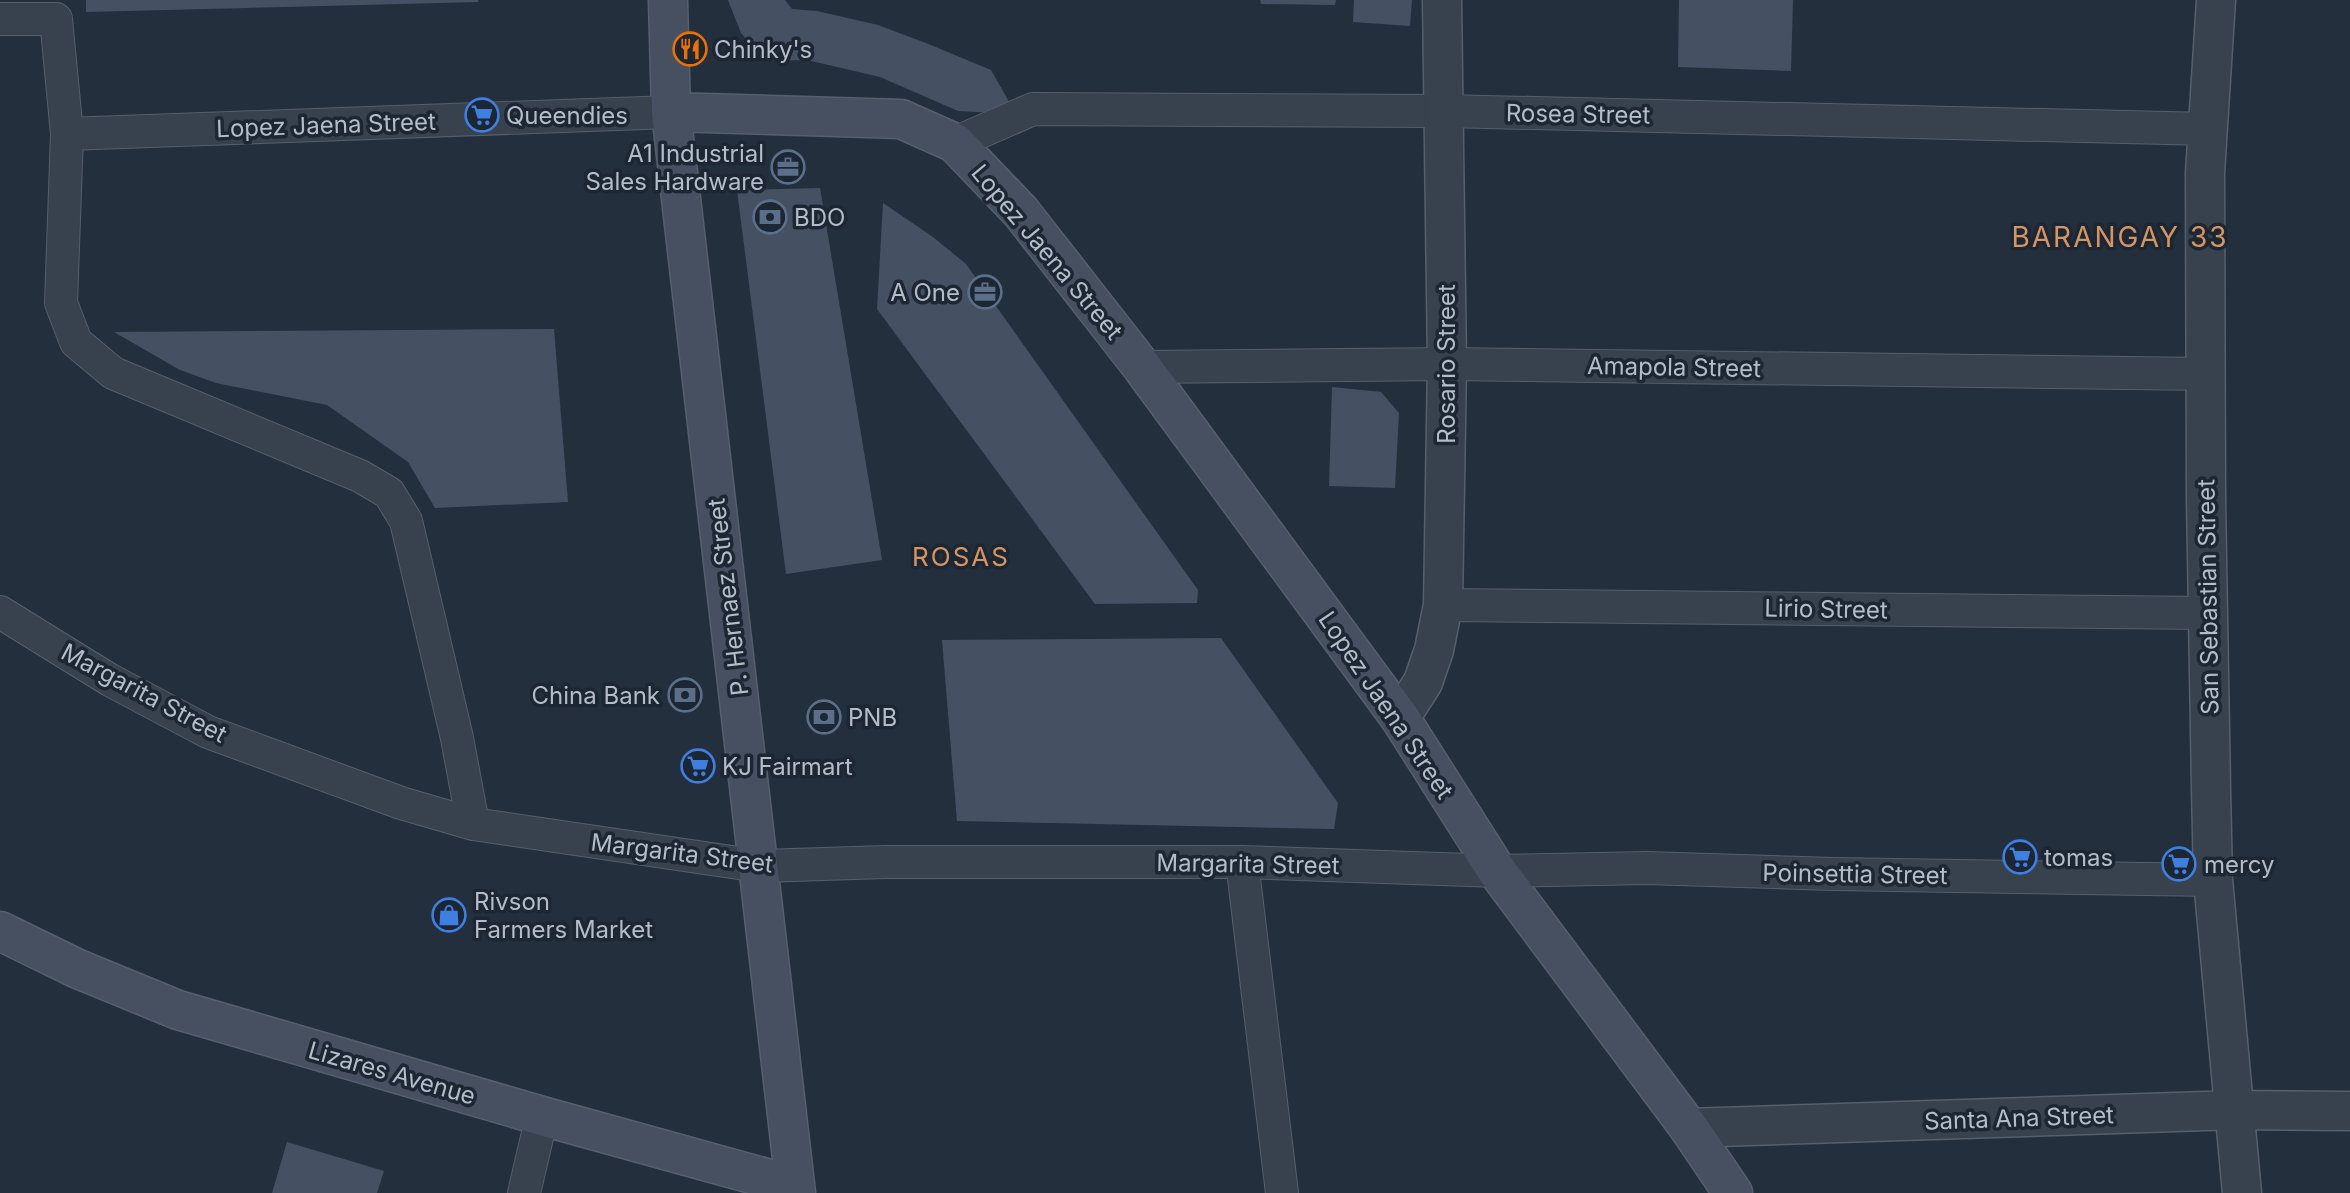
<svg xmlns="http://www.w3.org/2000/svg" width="2350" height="1193" font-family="Inter,sans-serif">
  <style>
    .building { fill: #455162 }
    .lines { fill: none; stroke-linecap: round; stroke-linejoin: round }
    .minor-casing { stroke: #565f6c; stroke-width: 34 }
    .tertiary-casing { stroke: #565f6c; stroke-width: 41 }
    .secondary-casing { stroke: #565f6c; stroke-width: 41 }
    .minor { stroke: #38414e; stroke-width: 32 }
    .tertiary { stroke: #38414e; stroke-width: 38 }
    .secondary { stroke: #465061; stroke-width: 38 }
    .labels { text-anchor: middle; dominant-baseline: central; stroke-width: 7; stroke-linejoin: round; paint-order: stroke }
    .poi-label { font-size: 24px; fill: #b4bcc9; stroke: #1d2633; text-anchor: start }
    .street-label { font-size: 24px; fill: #b4bcc9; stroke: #1d2633 }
    .neighbourhood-label { font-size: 26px; letter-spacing: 2px; fill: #d59563; stroke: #1d2633 }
    .quarter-label { font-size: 28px; letter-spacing: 2px; fill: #d59563; stroke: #1d2633 }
  </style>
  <rect width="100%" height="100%" fill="#242f3e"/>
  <path class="building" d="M 86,0 L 478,0 L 478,2 L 86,12 Z
    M 728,0 L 785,0 L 792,9 L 817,11 L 878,25 L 926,43 L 991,70 L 1016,114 L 958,111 L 880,77 L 807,60 L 765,61 L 741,33 Z
    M 1260,0 L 1336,0 L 1335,5 L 1261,4 Z
    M 1354,0 L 1412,0 L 1410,26 L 1353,22 Z
    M 1679,0 L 1793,0 L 1791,71 L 1678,67 Z
    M 820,188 L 882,560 L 786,574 L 737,190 Z
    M 883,203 L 933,237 L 966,264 L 1198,590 L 1197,603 L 1095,604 L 877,309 Z
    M 554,329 L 568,502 L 435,508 L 408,462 L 327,405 L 216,383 L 180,370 L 114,332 Z
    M 1332,387 L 1381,392 L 1399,413 L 1395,488 L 1329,486 Z
    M 1221,638 L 1338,803 L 1334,829 L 957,821 L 942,640 Z
    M 287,1142 L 384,1171 L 377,1193 L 272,1193 Z"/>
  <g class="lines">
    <defs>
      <path id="minor" d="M 0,19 L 56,19 L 67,134 L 61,303 L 76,342 L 113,373 L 360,476 L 389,493 L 406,521 L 457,738 L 473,824
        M 67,134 L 671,112
        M 955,143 L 1033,109 L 1445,111 L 2208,129
        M 1142,367 L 1447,364 L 2206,374
        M 1443,605 L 2208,613
        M 0,612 L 110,680 L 208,732 L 401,803 L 473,824 L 759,866 L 885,862 L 1242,862 L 1497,871 L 1647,868 L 1833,874 L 2213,880
        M 1242,862 L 1282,1193
        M 524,1193 L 542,1116"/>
      <path id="tertiary" d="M 2216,0 L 2205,173 L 2206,499 L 2211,789 L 2213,880 L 2242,1193
        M 1400,718 L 1423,682 L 1434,650 L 1443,605 L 1447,364 L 1442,0
        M 1689,1128 L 2236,1110 L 2350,1111"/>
      <path id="secondary" d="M 668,0 L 671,112 L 796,1193
        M 671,112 L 901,119 L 955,143 L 1021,212 L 1142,367 L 1400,718 L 1497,871 L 1689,1128 L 1733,1193
        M 0,931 L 78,969 L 178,1010 L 542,1116 L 795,1186"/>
    </defs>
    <use href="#minor" class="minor-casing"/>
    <use href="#tertiary" class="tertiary-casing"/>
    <use href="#secondary" class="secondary-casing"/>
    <use href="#minor" class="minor"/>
    <use href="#tertiary" class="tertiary"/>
    <use href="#secondary" class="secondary"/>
  </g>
  <defs>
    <symbol id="restaurant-ring" viewBox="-11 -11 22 22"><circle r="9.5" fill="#1d2633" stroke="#e8710a" stroke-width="1.5"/><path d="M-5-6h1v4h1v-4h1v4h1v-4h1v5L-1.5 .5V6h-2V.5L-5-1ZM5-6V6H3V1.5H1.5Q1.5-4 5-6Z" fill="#e8710a"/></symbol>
    <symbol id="supermarket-ring" viewBox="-11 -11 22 22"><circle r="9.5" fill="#1d2633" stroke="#3f7fe0" stroke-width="1.5"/><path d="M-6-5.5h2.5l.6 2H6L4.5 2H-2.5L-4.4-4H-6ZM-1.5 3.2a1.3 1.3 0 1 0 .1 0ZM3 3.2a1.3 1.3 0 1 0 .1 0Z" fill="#3f7fe0"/></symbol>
    <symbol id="office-ring" viewBox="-11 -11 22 22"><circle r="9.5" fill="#1d2633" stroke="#5c6f8a" stroke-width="1.5"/><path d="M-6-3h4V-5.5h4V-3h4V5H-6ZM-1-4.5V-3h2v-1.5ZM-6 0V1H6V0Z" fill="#5c6f8a"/></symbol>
    <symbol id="bank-ring" viewBox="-11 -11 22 22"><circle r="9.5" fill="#1d2633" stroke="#5c6f8a" stroke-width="1.5"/><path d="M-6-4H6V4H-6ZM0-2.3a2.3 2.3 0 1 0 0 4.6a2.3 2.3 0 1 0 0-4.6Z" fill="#5c6f8a"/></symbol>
    <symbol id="shop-ring" viewBox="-11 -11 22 22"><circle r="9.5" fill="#1d2633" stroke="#3f7fe0" stroke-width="1.5"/><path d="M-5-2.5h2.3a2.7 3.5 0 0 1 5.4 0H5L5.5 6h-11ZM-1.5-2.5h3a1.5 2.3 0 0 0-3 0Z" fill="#3f7fe0"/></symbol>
  </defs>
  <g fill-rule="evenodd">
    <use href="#restaurant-ring" x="671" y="30" width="38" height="38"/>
    <use href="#supermarket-ring" x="463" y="96" width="38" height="38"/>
    <use href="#office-ring" x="769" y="148" width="38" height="38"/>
    <use href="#bank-ring" x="751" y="198" width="38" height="38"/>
    <use href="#office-ring" x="966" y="273" width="38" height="38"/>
    <use href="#bank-ring" x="666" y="676" width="38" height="38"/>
    <use href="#bank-ring" x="805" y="698" width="38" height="38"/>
    <use href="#supermarket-ring" x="679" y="747" width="38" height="38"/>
    <use href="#supermarket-ring" x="2001" y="838" width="38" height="38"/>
    <use href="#supermarket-ring" x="2160" y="845" width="38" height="38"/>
    <use href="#shop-ring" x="430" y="896" width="38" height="38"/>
  </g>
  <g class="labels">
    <g class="poi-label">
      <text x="714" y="49">Chinky's</text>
      <text x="506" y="115">Queendies</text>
      <text x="764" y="153" text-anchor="end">A1 Industrial<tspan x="764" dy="28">Sales Hardware</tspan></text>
      <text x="794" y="217">BDO</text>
      <text x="960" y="292" text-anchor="end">A One</text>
      <text x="660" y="695" text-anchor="end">China Bank</text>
      <text x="848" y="717">PNB</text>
      <text x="722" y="766">KJ Fairmart</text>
      <text x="2044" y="857">tomas</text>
      <text x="2204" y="864">mercy</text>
      <text x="474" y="901">Rivson<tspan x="474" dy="28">Farmers Market</tspan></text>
    </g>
    <g class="street-label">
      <text transform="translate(1578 114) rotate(1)">Rosea Street</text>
      <text transform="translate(326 125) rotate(-2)">Lopez Jaena Street</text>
      <text transform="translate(1047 252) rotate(50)">Lopez Jaena Street</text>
      <text transform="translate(1446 364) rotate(-90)">Rosario Street</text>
      <text transform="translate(1674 367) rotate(1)">Amapola Street</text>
      <text transform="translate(728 597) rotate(-97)">P. Hernaez Street</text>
      <text transform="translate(2208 597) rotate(-91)">San Sebastian Street</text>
      <text transform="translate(1826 609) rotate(1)">Lirio Street</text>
      <text transform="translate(144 693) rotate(28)">Margarita Street</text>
      <text transform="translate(1386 705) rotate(56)">Lopez Jaena Street</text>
      <text transform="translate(682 853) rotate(7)">Margarita Street</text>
      <text transform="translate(1248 864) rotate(1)">Margarita Street</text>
      <text transform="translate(1855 874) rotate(1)">Poinsettia Street</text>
      <text transform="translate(392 1073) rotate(16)">Lizares Avenue</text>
      <text transform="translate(2019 1118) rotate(-2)">Santa Ana Street</text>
    </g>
    <g class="neighbourhood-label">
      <text x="961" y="556">ROSAS</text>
    </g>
    <g class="quarter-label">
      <text x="2120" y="237">BARANGAY 33</text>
    </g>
  </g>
</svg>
